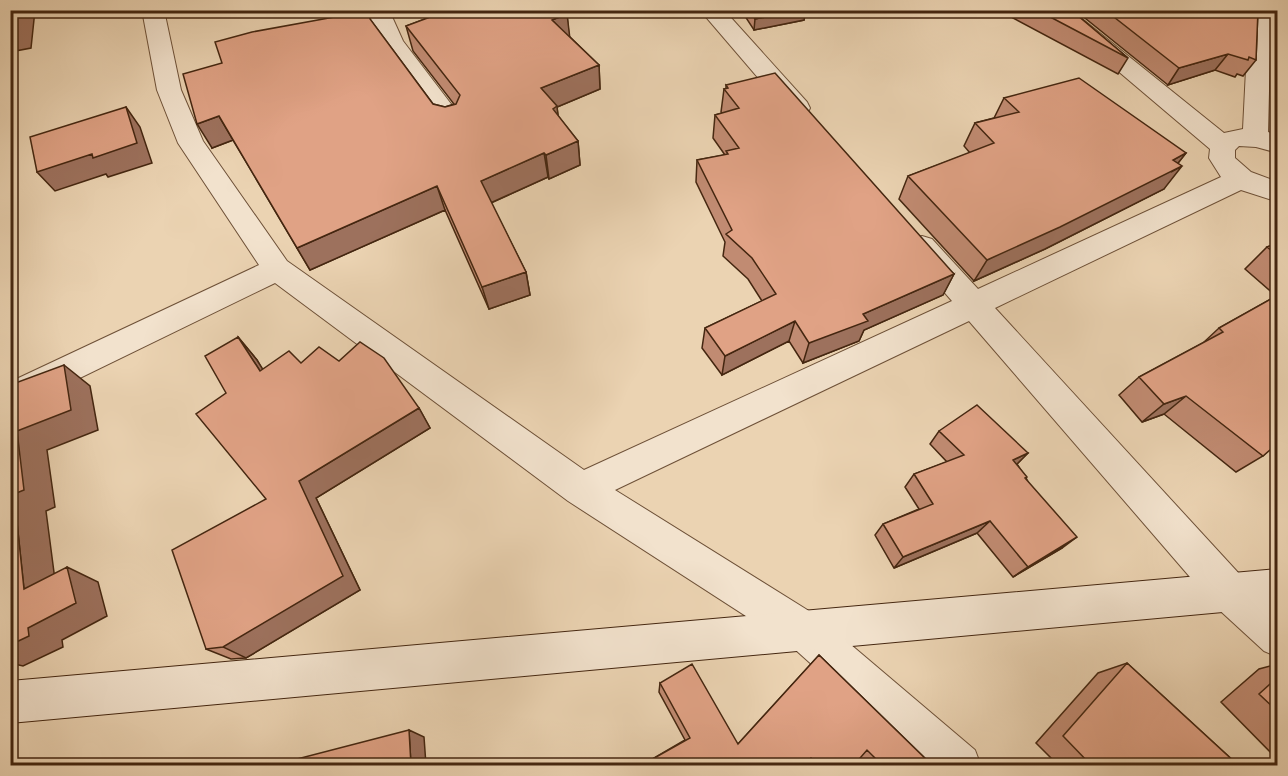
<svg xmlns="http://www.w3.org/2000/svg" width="1288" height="776" font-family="Alegreya,serif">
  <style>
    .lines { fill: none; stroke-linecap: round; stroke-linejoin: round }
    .minor-casing { stroke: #6e5138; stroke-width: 2 }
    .secondary-casing { stroke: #442610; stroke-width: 2 }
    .minor { fill: #f2e2cd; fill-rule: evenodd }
    .secondary { fill: #f2e2cd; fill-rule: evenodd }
    .wall { fill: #c18b72; stroke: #442610; stroke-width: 1.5 }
    .shaded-wall { fill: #9d715d; stroke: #442610; stroke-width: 1.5 }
    .building { fill: #e0a285; stroke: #442610; stroke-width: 1.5 }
  </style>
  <rect width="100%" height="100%" fill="#ebd3b2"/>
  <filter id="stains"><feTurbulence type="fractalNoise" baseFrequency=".00333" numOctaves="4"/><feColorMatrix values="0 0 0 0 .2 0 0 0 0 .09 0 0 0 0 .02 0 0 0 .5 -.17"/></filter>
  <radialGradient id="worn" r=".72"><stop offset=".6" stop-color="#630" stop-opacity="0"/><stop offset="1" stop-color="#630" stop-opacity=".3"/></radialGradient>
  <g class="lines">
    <defs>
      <path id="minor" d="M 142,10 L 164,10 L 181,90 L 203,141 L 287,261 L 584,470 L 952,301 L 912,255 L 908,247 L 912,239 L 922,236 L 932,239 L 978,289 L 1221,177 L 1209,158 L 1210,149 L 1046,10 L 1071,10 L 1224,133 L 1243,129 L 1249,10 L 1271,10 L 1268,132 L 1278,135 L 1278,153 L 1256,147 L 1239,146 L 1235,150 L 1235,158 L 1251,172 L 1278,182 L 1278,202 L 1241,190 L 995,308 L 1243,578 L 1278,610 L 1278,657 L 1264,651 L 1215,606 L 969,321 L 615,490 L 817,616 L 975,750 L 981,766 L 925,766 L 789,644 L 568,501 L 275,283 L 10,412 L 10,382 L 259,265 L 178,143 L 157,90 Z
        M 367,10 L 389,10 L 403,41 L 464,121 L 460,127 L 451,129 L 442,127 L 380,42 Z
        M 700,10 L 724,10 L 807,102 L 810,108 L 807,114 L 798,116 L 789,114 Z"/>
      <path id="secondary" d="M 1278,569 L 1278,607 L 10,723 L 10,681 Z"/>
    </defs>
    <use href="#minor" class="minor-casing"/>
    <use href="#secondary" class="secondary-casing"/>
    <use href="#minor" class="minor"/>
    <use href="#secondary" class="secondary"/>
  </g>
  <path class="wall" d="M 449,10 L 570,10 L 565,12 L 567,14 L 569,36 L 599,65 L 600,89 L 557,107 L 558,116 L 578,141 L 580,165 L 549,179 L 548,177 L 491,203 L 526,272 L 530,295 L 489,309 L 445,210 L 310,270 L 233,140 L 212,148 L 222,63 L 370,19 L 433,104 L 445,107 L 454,104 L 413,51 L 406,26 Z
    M 741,10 L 806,10 L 804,20 L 754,30 Z
    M 998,10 L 1071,10 L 1128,58 L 1118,74 Z
    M 1075,10 L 1258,10 L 1256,60 L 1243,76 L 1237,74 L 1235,77 L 1215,70 L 1168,85 Z
    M 726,85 L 954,274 L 943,295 L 864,330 L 859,341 L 803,363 L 789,341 L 722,375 L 702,348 L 705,328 L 762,301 L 748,279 L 723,256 L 725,242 L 696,182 L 697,160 L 725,155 L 713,138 L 715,115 L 722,113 L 721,112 L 724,89 L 726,89 Z
    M 1004,98 L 1186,153 L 1178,163 L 1164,189 L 1045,249 L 974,281 L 899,199 L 908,176 L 970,153 L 964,146 L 975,123 L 994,118 Z
    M 1278,243 L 1278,453 L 1271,448 L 1263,456 L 1236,472 L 1164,414 L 1142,422 L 1119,395 L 1139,377 L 1203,343 L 1219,328 L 1276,296 L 1245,269 L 1267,247 Z
    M 238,337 L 257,360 L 262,369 L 301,363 L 339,361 L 419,408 L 430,428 L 316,498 L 360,590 L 246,658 L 231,659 L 206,649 L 266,499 L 226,393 Z
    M 939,431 L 1028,453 L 1017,464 L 1026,478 L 1062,548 L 1013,577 L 977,533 L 894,568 L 875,535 L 883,524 L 919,509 L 905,487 L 914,474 L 947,462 L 930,444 Z
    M 819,655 L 932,765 L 864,765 L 859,760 L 854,765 L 642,765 L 685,740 L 659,692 L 660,683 L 738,744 Z
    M 1127,663 L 1238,765 L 1058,765 L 1036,743 L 1098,673 Z
    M 1278,664 L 1278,760 L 1221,702 L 1259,669 Z"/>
  <path class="shaded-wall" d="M 14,10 L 35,10 L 31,48 L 10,52 L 10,24 Z
    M 802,10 L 806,10 L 804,20 L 754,30 L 755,19 Z
    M 952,10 L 962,10 L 951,13 Z
    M 567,14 L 570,39 L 552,20 Z
    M 1228,54 L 1215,70 L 1168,85 L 1179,68 Z
    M 599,65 L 600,89 L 557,107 L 560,130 L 541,88 Z
    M 126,107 L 140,127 L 152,163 L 108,177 L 106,174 L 55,191 L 37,172 Z
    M 219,116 L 233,140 L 212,148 L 197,124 Z
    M 578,141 L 580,165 L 549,179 L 546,155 Z
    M 544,153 L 548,177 L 486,205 L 481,181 Z
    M 1186,153 L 1171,172 L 1182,166 L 1164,189 L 1045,249 L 974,281 L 987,260 Z
    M 437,186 L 445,210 L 310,270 L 297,248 Z
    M 526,272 L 530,295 L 489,309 L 482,287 Z
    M 954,274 L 943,295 L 864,330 L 859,341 L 803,363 L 809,343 L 863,314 Z
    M 795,321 L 789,341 L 722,375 L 725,356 Z
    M 238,337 L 257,360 L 277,392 L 260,371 Z
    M 64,365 L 90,386 L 98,430 L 47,450 L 55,507 L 46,511 L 58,603 L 24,589 L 14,494 L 17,431 Z
    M 1186,396 L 1164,414 L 1142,422 L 1164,404 Z
    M 419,408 L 430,428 L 316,498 L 360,590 L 246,658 L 223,647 L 299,481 Z
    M 1028,453 L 1015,466 L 1013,460 Z
    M 990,521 L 977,533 L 894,568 L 903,557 Z
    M 1077,537 L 1062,548 L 1013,577 L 1028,567 Z
    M 67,567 L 98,582 L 107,616 L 62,640 L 63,647 L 23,666 L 10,663 L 10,645 L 28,628 Z
    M 409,730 L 424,737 L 426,765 L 411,765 Z"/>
  <path class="building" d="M 10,10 L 14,10 L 12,24 L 10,24 Z
    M 449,10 L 563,10 L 567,14 L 552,20 L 599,65 L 541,88 L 557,106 L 553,109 L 578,141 L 546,155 L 544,153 L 481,181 L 526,272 L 482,287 L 437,186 L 297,248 L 219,116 L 197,124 L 183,74 L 222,63 L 215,42 L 252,32 L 367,11 L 370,19 L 433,104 L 445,107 L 456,104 L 460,95 L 406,26 Z
    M 749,10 L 802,10 L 755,19 Z
    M 1037,10 L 1071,10 L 1128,58 Z
    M 1105,10 L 1258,10 L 1256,60 L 1249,57 L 1248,60 L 1228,54 L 1179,68 Z
    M 775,73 L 954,274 L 863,314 L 868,321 L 809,343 L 795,321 L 725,356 L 705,328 L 776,294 L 752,258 L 726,234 L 732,230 L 697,160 L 728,154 L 726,151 L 739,148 L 715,115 L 739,108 L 724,89 L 728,88 L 726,85 Z
    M 1079,78 L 1186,153 L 1173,160 L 1182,166 L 1060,227 L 987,260 L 908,176 L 994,143 L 975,123 L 1019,112 L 1004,98 Z
    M 126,107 L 137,143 L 93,158 L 92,154 L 37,172 L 30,137 Z
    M 1278,243 L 1278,256 L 1267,247 Z
    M 1278,295 L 1278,443 L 1263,456 L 1186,396 L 1164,404 L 1139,377 L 1223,332 L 1219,328 Z
    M 238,337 L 260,371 L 289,351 L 301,363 L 319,347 L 339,361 L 360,342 L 384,358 L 419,408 L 299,481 L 343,576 L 223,647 L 206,649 L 172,550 L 266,499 L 196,414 L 226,393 L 205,356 Z
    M 64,365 L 71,410 L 17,431 L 24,490 L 14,494 L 24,589 L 67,567 L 76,603 L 28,628 L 29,636 L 10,645 L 10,385 Z
    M 977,405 L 1028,453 L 1013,460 L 1027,477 L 1025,478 L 1077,537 L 1028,567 L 990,521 L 903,557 L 883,524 L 933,504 L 914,474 L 964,455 L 939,431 Z
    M 819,655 L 932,765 L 882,765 L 867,750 L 854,765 L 818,765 L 811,758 L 805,765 L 642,765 L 690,738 L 660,683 L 692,664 L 738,744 Z
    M 1127,663 L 1238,765 L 1091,765 L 1063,736 Z
    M 1278,677 L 1278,712 L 1259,694 Z
    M 409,730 L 411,765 L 274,765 Z"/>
  <rect width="1288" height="776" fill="none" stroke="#ebd3b2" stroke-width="36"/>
  <rect x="12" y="12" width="1264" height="752" fill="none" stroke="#442610" stroke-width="3"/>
  <rect x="18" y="18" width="1252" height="740" fill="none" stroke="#442610" stroke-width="1.5"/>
  <rect width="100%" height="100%" filter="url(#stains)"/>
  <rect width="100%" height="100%" fill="url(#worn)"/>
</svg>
